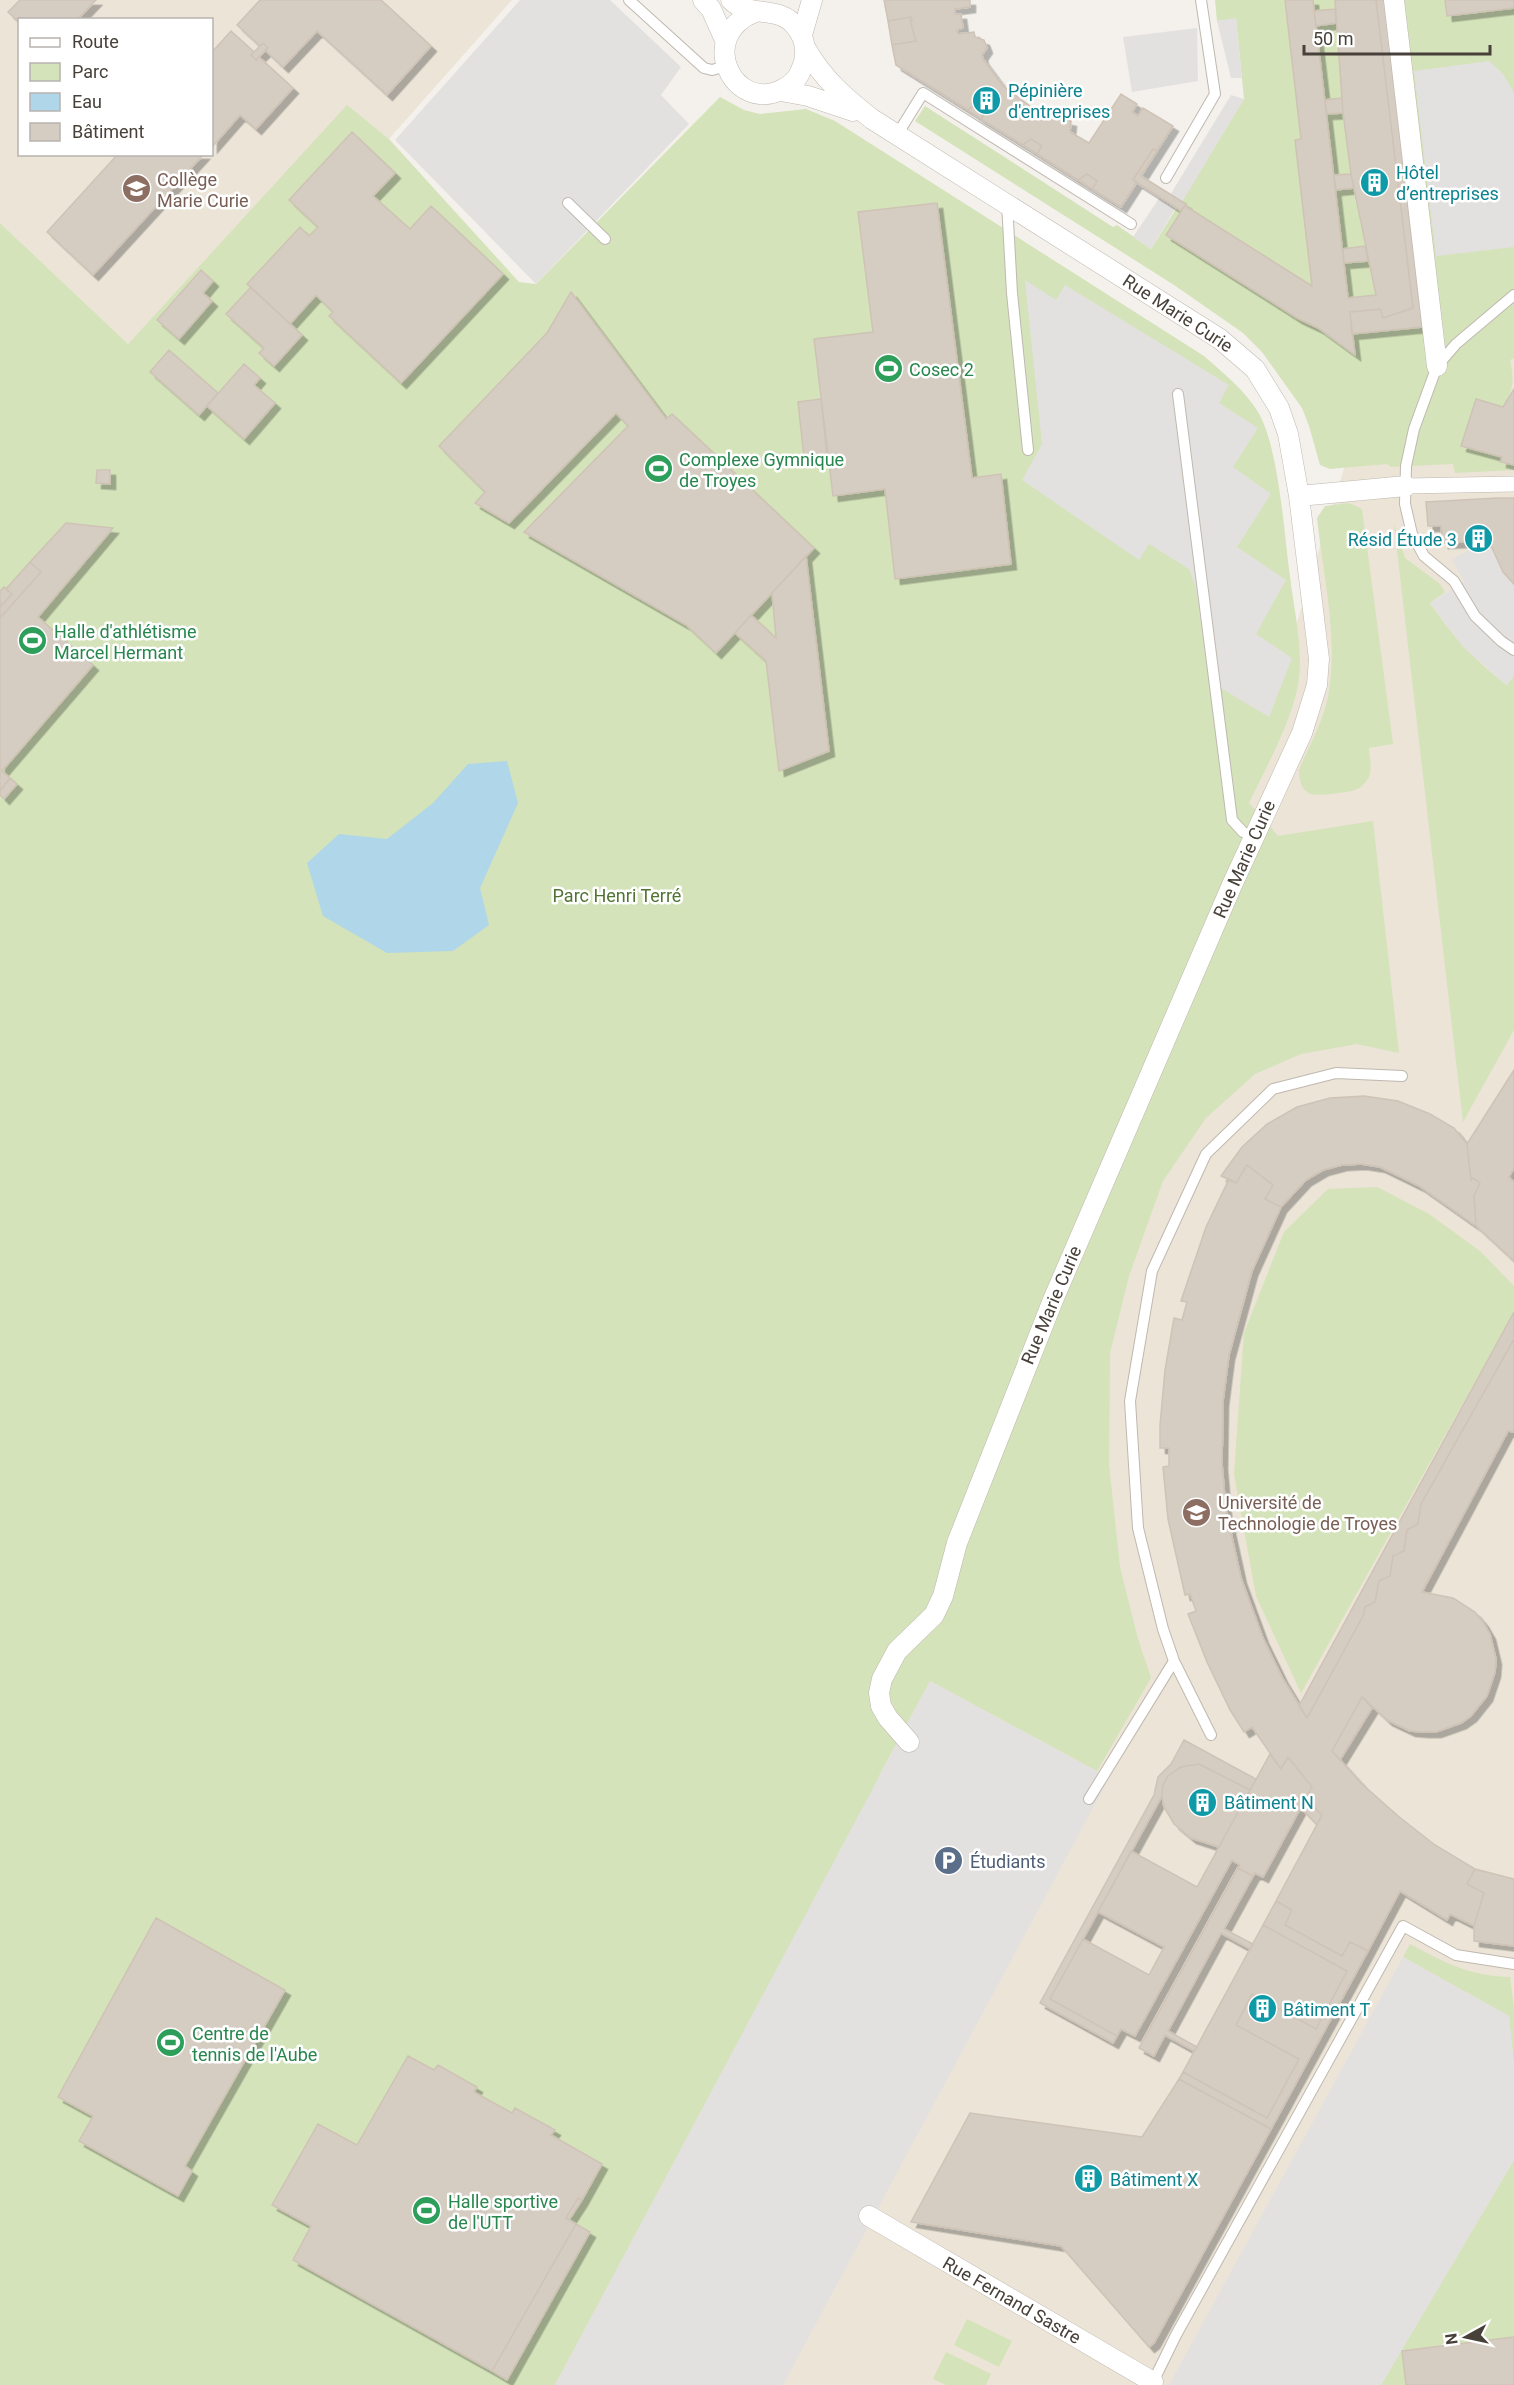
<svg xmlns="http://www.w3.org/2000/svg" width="1514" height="2385" font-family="Roboto,sans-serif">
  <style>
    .education { fill: #ebe4d7; fill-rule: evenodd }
    .green { fill: #d4e3b9 }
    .parking { fill: #e3e1df }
    .water { fill: #afd6e9 }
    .building { fill: #d5ccc2; stroke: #cfc3b6; stroke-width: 1.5; filter: url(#shadow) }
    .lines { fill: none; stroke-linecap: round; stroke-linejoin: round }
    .service-casing { stroke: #bfb8af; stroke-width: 12 }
    .pedestrian-casing { stroke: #bfb8af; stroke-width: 16 }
    .minor-casing { stroke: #bfb8af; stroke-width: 21 }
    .service { stroke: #fff; stroke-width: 10 }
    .pedestrian { stroke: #fff; stroke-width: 15 }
    .minor { stroke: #fff; stroke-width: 20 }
    .labels { text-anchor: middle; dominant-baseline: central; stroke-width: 5; stroke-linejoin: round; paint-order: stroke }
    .culture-label { font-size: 18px; fill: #0d838f; stroke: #fff; text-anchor: start }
    .education-label { font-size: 18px; fill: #785e54; stroke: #fff; text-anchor: start }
    .street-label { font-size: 18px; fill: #48413a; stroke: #fff }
    .leisure-label { font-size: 18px; fill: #27864d; stroke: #fff; text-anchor: start }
    .park-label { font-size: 18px; fill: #507433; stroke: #fff }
    .service-label { font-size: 18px; fill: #4e5e75; stroke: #fff; text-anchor: start }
  </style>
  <defs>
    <filter id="shadow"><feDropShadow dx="5.5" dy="5.5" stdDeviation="0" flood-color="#0004"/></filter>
  </defs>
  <rect width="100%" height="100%" fill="#f4f1ec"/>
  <path class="education" d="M 0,0 L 512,0 L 389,139 L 347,106 L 128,344 L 0,223 ZM 20,20 L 212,20 L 212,154 L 20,154 Z
    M 1514,272 L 1514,2385 L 549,2385 L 1257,753 L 1357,426 Z"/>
  <path class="green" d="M 1215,0 L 1514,0 L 1514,358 L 1510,360 C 1514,380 1514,389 1503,407 L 1476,400 L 1461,445 L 1502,457 L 1501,462 L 1514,465 L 1514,470 L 1455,473 L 1453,464 L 1391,467 L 1387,464 L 1330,469 L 1320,465 L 1309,426 L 1302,408 L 1262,352 L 1243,333 L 1174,285 L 915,121 L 925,106 L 1113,227 L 1117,225 L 1151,249 L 1244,99 L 1236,19 L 1217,21 Z
    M 720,97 L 744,110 L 760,114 L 806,109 L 835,121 L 1204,356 C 1223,373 1244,389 1258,412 C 1279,447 1284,534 1290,576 C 1294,612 1305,654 1297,690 C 1288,729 1266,767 1249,803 L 1278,836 L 1373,821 L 1399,1053 L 1357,1044 L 1301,1054 L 1255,1074 L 1206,1118 L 1163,1181 L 1129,1276 L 1110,1353 L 1109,1464 L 1120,1567 L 1138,1639 L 1151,1678 L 1097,1771 L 930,1681 L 879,1776 L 871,1795 L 555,2385 L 0,2385 L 0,223 L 128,344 L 347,105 L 389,139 L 519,282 L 536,284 Z
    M 1349,503 L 1362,509 L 1393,744 L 1369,748 C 1369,758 1374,771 1367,780 C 1360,791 1350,792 1338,793 C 1315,796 1300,799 1299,770 C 1309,746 1323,722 1328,697 C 1339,639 1323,576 1317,518 L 1325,506 Z
    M 1394,524 L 1405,558 L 1440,584 L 1445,592 L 1430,603 C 1454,638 1473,659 1507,685 L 1514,675 L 1514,1030 L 1463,1122 Z
    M 1377,1187 L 1429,1214 L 1480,1251 L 1514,1286 L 1514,1312 L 1301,1693 L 1256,1596 L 1234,1474 L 1244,1333 L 1284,1232 L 1328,1189 Z
    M 1410,1944 C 1445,1963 1470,1976 1510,1977 L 1514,2008 L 1514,2066 L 1509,2016 L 1403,1957 Z
    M 1514,2160 L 1514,2385 L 1381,2385 Z
    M 967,2319 L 1012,2341 L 999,2367 L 954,2345 Z
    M 946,2352 L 991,2374 L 986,2385 L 946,2385 L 933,2379 Z"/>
  <path class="parking" d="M 520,0 L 610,0 L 681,67 L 661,95 L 689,124 L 536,284 L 395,140 Z
    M 1236,18 L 1242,78 L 1231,78 L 1217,21 Z
    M 1197,28 L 1198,81 L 1132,92 L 1123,37 Z
    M 1489,61 L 1503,74 L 1514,93 L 1514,247 L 1436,256 L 1414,71 Z
    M 1231,95 L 1244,99 L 1182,202 L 1170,195 Z
    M 1160,197 L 1176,207 L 1151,249 L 1133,237 Z
    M 1025,280 L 1056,300 L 1065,285 L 1229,385 L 1219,403 L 1258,428 L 1233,467 L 1271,494 L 1237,547 L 1286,580 L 1256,634 L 1292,658 L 1269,717 L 1209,681 L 1196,588 L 1189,569 L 1149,544 L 1139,560 L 1022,480 L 1042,444 Z
    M 1486,541 L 1489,541 L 1503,572 L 1514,584 L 1514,675 L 1507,685 L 1464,648 L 1430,603 L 1464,582 L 1452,559 Z
    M 930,1681 L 1109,1778 L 783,2385 L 555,2385 Z
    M 1403,1957 L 1509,2016 L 1514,2066 L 1514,2160 L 1381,2385 L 1169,2385 Z"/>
  <path class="water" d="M 507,761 L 518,803 L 480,888 L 489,925 L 453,951 L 387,953 L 323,916 L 307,863 L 339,834 L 387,839 L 433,803 L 468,764 Z"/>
  <path class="building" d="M 20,0 L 96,0 L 77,20 L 20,20 L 20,23 L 8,12 Z
    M 260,0 L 381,0 L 431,46 L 387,95 L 317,31 L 283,67 L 265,50 L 268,48 L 263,43 L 260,46 L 237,25 Z
    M 884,0 L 970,0 L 970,7 L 955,9 L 955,14 L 961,14 L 963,28 L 957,30 L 958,34 L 974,32 L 975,37 L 984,40 L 987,48 L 982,55 L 983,59 L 1003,86 L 1030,106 L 1061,119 L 1071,121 L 1070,132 L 1089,143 L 1121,94 L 1137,104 L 1132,112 L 1138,116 L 1143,108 L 1173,126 L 1157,151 L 1153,149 L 1133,180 L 1137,182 L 1121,207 L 1092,189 L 1097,181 L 1087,174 L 1078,180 L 1037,154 L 1042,146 L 1031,139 L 1023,145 L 981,119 L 986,111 L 976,104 L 968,110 L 896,65 L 892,45 L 916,41 L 910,20 L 912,20 L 911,17 L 888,21 Z
    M 1285,0 L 1313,0 L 1348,298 L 1376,295 L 1351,174 L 1343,113 L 1335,0 L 1376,0 L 1413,308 L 1383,318 L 1380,309 L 1350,312 L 1355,355 L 1318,328 L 1297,318 L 1166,235 L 1186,204 L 1187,207 L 1312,286 L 1295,140 L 1301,139 Z
    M 1376,0 L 1384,0 L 1422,327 L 1352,334 L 1350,312 L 1380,309 L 1383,318 L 1413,308 Z
    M 1445,0 L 1514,0 L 1514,8 L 1447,16 Z
    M 1335,9 L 1336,23 L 1316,26 L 1314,11 Z
    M 911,17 L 912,20 L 910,20 L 916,41 L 892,45 L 888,21 Z
    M 231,31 L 254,52 L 251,55 L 256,60 L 259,57 L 293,88 L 256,129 L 240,115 L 212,147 L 212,52 Z
    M 263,43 L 268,48 L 256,60 L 251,55 Z
    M 1342,98 L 1343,113 L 1327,114 L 1325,100 Z
    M 976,104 L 986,111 L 981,119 L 968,110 Z
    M 352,132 L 395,173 L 373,196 L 410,229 L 431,206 L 503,274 L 401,383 L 329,316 L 333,312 L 316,295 L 290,324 L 247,284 L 300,227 L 309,236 L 318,227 L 289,200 Z
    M 1031,139 L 1042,146 L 1037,154 L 1023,145 Z
    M 1153,149 L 1157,151 L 1141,176 L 1186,204 L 1181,211 L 1133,180 Z
    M 118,154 L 204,154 L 93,275 L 47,232 Z
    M 1087,174 L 1097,181 L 1092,189 L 1078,180 Z
    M 1351,174 L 1354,188 L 1336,190 L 1334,175 Z
    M 937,203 L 972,478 L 1001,474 L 1011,564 L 895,579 L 885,489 L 833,496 L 814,339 L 873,332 L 858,212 Z
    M 1365,246 L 1368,261 L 1344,263 L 1343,249 Z
    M 201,270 L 213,281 L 203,293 L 212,301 L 179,339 L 157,320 Z
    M 251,287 L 302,335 L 274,366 L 259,353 L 264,348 L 226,314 Z
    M 571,292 L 666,419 L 672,414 L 814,548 L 716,653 L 686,625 L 524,532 L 628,426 L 616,413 L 509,523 L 475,503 L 485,492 L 439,446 L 547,333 Z
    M 169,350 L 218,393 L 199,415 L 150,372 Z
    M 244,364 L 260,378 L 254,385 L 275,403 L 244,439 L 207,406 Z
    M 1514,389 L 1514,465 L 1501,462 L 1502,457 L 1461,446 L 1476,399 L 1503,407 Z
    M 821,399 L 827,455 L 804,458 L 798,402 Z
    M 97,470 L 110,470 L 110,484 L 96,483 Z
    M 1498,498 L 1514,498 L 1514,584 L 1503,572 L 1489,541 L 1443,543 L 1441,526 L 1428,526 L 1426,502 Z
    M 66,523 L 113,528 L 38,617 L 93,665 L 2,771 L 10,778 L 0,791 L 0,618 L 41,572 L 30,562 Z
    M 806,556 L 829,751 L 779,771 L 766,661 L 735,633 L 751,615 L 776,638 L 772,593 Z
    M 30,562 L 41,572 L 0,618 L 0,607 L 12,594 L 6,589 Z
    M 4,587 L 12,594 L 0,607 L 0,591 Z
    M 10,778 L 17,784 L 4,799 L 0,795 L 0,791 Z
    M 1514,1070 L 1514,1168 L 1509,1177 L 1514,1182 L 1514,1261 L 1476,1226 L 1474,1196 L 1480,1183 L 1473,1178 L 1471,1180 L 1467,1144 Z
    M 1364,1096 L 1398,1101 L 1430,1114 L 1454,1128 L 1467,1144 L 1471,1180 L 1473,1178 L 1480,1183 L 1474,1196 L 1476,1226 L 1419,1186 L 1380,1167 L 1361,1164 L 1342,1165 L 1323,1170 L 1306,1180 L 1281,1207 L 1265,1199 L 1273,1185 L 1247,1165 L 1236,1183 L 1221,1176 L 1242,1147 L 1267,1124 L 1297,1107 L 1330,1098 Z
    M 1247,1165 L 1273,1185 L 1265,1199 L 1281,1207 L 1252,1271 L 1229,1355 L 1223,1401 L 1222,1464 L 1226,1510 L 1241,1578 L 1263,1638 L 1283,1679 L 1307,1718 L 1363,1616 L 1365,1607 L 1375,1602 L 1379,1581 L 1390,1576 L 1393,1556 L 1404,1551 L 1407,1530 L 1418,1524 L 1421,1504 L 1514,1339 L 1514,1432 L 1508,1431 L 1422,1592 L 1453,1598 L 1475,1612 L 1483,1622 L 1490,1634 L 1496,1659 L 1495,1672 L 1487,1696 L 1471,1716 L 1461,1723 L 1436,1732 L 1423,1732 L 1410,1731 L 1387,1720 L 1362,1697 L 1332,1751 L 1363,1785 L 1398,1816 L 1435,1845 L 1475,1869 L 1467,1884 L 1484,1893 L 1474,1926 L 1450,1914 L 1447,1920 L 1400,1891 L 1368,1951 L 1350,1942 L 1342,1956 L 1285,1925 L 1292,1910 L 1276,1901 L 1322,1815 L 1306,1798 L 1312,1787 L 1288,1757 L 1281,1769 L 1252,1727 L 1244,1732 L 1230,1710 L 1207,1662 L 1188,1614 L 1196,1611 L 1190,1594 L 1185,1595 L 1168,1519 L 1163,1467 L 1169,1466 L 1169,1448 L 1160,1448 L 1160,1425 L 1165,1370 L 1174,1318 L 1182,1320 L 1187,1302 L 1181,1301 L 1206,1227 L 1229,1179 L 1236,1183 Z
    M 1514,1312 L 1514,1339 L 1421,1504 L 1418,1524 L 1407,1530 L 1404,1551 L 1393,1556 L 1390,1576 L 1379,1581 L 1375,1602 L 1365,1607 L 1363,1616 L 1307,1718 L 1299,1706 Z
    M 1362,1697 L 1372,1708 L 1340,1760 L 1332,1751 Z
    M 1184,1740 L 1256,1779 L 1250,1790 L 1199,1764 L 1181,1767 L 1168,1776 L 1163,1785 L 1162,1796 L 1050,1999 L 1117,2036 L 1113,2043 L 1040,2003 L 1154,1795 L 1158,1777 L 1171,1764 Z
    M 1270,1754 L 1281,1769 L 1288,1757 L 1312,1787 L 1263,1877 L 1255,1873 L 1253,1876 L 1238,1868 L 1240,1865 L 1232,1860 L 1135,2036 L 1121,2029 L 1117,2036 L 1050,1999 L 1083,1939 L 1149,1975 L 1164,1947 L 1098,1912 L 1131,1851 L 1197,1887 Z
    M 1199,1764 L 1250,1790 L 1219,1847 L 1191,1838 L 1174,1824 L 1164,1807 L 1162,1796 L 1163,1785 L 1168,1776 L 1181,1767 Z
    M 1310,1803 L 1322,1815 L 1317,1825 L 1302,1809 Z
    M 1238,1868 L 1253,1876 L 1224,1929 L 1253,1944 L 1250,1949 L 1221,1933 L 1168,2031 L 1197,2047 L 1194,2051 L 1165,2035 L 1154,2056 L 1139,2048 Z
    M 1475,1869 L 1514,1879 L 1514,1946 L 1474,1941 L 1474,1926 L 1484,1893 L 1467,1884 Z
    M 1276,1901 L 1292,1910 L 1285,1925 L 1342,1956 L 1350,1942 L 1368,1951 L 1271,2129 L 1179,2079 L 1183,2072 L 1267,2118 L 1299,2059 L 1236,2025 L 1252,1994 L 1316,2029 L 1347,1971 L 1263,1925 Z
    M 156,1918 L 285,1990 L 185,2166 L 192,2171 L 178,2196 L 79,2141 L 93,2116 L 58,2097 Z
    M 1263,1925 L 1347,1971 L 1316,2029 L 1252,1994 L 1236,2025 L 1299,2059 L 1267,2118 L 1183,2072 Z
    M 408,2056 L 434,2070 L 438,2065 L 477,2087 L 474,2092 L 512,2113 L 515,2108 L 555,2130 L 551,2135 L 602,2164 L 582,2200 L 578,2198 L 566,2218 L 576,2224 L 492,2371 L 293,2260 L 311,2226 L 272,2205 L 318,2124 L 357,2145 Z
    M 1179,2079 L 1271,2129 L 1154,2343 L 1149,2347 L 1061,2246 L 911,2222 L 970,2113 L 1142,2137 Z
    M 578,2198 L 582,2200 L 569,2220 L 566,2218 Z
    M 576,2224 L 590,2232 L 507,2380 L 492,2371 Z
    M 1514,2337 L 1514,2385 L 1406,2385 L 1402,2351 Z"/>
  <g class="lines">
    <defs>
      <path id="service" d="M 629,0 L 704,68 L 712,70 L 726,66
        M 897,135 L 923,93 L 1131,224
        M 1166,178 L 1215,94 L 1201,0
        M 568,203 L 605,239
        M 1007,203 L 1012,293 L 1028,450
        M 1514,295 L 1456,344 L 1437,366 L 1414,429 L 1406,466 L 1405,504 L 1412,534 L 1424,556 L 1454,581 L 1475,616 L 1501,641 L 1514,650
        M 1178,394 L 1232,820 L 1243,832 L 1254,837
        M 1211,1735 L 1174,1661 L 1163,1629 L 1138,1528 L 1130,1401 L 1152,1271 L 1206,1154 L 1273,1089 L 1336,1073 L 1402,1076
        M 1089,1799 L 1174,1661
        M 1153,2382 L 1176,2335 L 1403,1926 L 1456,1955 L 1514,1964"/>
      <path id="pedestrian" d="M 1406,486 L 1514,484"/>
      <path id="minor" d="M 703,0 L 711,9 L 725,40
        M 731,0 C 750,19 779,4 796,27 C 806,39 808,56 801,70 C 798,79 791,85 783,89 C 734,115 695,36 755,12
        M 1394,0 L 1437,366
        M 802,35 L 812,0
        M 806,49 C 823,79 845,98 872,119 L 1220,339 L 1255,369 L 1279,408 L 1288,434 L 1299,496 L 1319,659 L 1317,685 L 1302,733 L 1232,885 L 1053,1300 L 957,1543 L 943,1596 L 934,1615 L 897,1651 L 882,1679 L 879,1693 L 881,1706 L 888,1718 L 909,1742
        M 781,91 L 808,96 L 853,111
        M 1299,496 L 1406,486
        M 869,2216 L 1153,2382 L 1151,2385"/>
    </defs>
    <use href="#service" class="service-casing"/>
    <use href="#pedestrian" class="pedestrian-casing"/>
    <use href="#minor" class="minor-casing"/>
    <use href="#service" class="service"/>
    <use href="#pedestrian" class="pedestrian"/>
    <use href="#minor" class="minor"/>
  </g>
  <defs>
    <symbol id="building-disc" viewBox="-11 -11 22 22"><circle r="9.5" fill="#0f9aa8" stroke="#fff"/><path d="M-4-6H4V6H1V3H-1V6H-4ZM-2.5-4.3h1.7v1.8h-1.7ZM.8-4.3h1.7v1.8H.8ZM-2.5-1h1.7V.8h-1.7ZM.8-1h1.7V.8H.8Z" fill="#fff"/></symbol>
    <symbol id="school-disc" viewBox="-11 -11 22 22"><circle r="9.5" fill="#8d6e63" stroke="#fff"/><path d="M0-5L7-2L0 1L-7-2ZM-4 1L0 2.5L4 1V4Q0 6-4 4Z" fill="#fff"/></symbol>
    <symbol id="stadium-disc" viewBox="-11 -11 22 22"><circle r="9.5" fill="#2e9e5b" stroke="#fff"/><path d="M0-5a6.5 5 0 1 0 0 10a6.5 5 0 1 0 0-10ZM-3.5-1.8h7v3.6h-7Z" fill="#fff"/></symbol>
    <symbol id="university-disc" viewBox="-11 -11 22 22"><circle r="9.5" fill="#8d6e63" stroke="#fff"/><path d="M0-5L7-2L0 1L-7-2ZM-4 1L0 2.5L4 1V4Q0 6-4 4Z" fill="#fff"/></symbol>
    <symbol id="parking-disc" viewBox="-11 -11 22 22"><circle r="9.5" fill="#5c6f8a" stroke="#fff"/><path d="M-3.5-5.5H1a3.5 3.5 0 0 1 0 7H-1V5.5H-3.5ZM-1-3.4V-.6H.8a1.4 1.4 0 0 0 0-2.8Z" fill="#fff"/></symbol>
  </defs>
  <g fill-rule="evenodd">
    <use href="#building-disc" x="970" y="84" width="33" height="33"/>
    <use href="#building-disc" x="1358" y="166" width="33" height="33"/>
    <use href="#school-disc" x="120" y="172" width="33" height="33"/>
    <use href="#stadium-disc" x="872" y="352" width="33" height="33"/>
    <use href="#stadium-disc" x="642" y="452" width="33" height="33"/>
    <use href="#building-disc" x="1462" y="522" width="33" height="33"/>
    <use href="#stadium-disc" x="16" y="624" width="33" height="33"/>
    <use href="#university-disc" x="1180" y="1496" width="33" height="33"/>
    <use href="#building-disc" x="1186" y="1786" width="33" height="33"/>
    <use href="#parking-disc" x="932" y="1844" width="33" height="33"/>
    <use href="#building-disc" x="1246" y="1992" width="33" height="33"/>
    <use href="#stadium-disc" x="154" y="2026" width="33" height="33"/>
    <use href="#building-disc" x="1072" y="2162" width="33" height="33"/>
    <use href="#stadium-disc" x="410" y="2194" width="33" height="33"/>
  </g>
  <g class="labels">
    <g class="culture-label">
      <text x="1008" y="90">Pépinière<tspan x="1008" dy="21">d'entreprises</tspan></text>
      <text x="1396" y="172">Hôtel<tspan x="1396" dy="21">d’entreprises</tspan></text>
      <text x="1457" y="539" text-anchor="end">Résid Étude 3</text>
      <text x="1224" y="1802">Bâtiment N</text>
      <text x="1283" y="2009">Bâtiment T</text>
      <text x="1110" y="2179">Bâtiment X</text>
    </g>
    <g class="education-label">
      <text x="157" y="179">Collège<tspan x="157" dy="21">Marie Curie</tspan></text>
      <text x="1218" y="1502">Université de<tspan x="1218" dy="21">Technologie de Troyes</tspan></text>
    </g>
    <g class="street-label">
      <text transform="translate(1178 313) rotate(33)">Rue Marie Curie</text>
      <text transform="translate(1244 859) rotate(-66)">Rue Marie Curie</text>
      <text transform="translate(1051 1305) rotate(-67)">Rue Marie Curie</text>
      <text transform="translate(1012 2300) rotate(30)">Rue Fernand Sastre</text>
    </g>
    <g class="leisure-label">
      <text x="909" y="369">Cosec 2</text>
      <text x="679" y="459">Complexe Gymnique<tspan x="679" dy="21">de Troyes</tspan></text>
      <text x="54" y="631">Halle d'athlétisme<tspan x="54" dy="21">Marcel Hermant</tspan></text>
      <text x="192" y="2033">Centre de<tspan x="192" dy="21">tennis de l'Aube</tspan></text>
      <text x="448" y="2201">Halle sportive<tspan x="448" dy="21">de l'UTT</tspan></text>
    </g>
    <g class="park-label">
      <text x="617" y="895">Parc Henri Terré</text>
    </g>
    <g class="service-label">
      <text x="970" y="1861">Étudiants</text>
    </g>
  </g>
  <rect x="18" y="18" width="195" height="138" fill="#ffffff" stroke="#b6b3b0" stroke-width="1.5"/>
  <rect x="30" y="38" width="30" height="9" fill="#ffffff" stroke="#b6b3b0" stroke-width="1.5"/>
  <text x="72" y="48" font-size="18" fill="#48413a">Route</text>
  <rect x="30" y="63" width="30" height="18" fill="#d4e3b9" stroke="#b6b3b0" stroke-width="1.5"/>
  <text x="72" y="78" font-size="18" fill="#48413a">Parc</text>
  <rect x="30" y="93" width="30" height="18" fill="#afd6e9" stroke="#b6b3b0" stroke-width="1.5"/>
  <text x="72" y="108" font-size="18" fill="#48413a">Eau</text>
  <rect x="30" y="123" width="30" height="18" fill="#d5ccc2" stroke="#b6b3b0" stroke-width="1.5"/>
  <text x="72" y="138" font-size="18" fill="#48413a">Bâtiment</text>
  <g transform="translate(1466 2337) rotate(262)" stroke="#ffffff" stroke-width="4.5" paint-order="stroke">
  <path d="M0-4.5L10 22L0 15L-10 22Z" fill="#48413a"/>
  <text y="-9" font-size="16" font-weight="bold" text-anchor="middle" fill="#48413a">N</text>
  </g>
  <path d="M1304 45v9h186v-9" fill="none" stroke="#48413a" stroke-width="3"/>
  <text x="1313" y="45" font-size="18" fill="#48413a" stroke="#ffffff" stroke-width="4.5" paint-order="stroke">50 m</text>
</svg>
